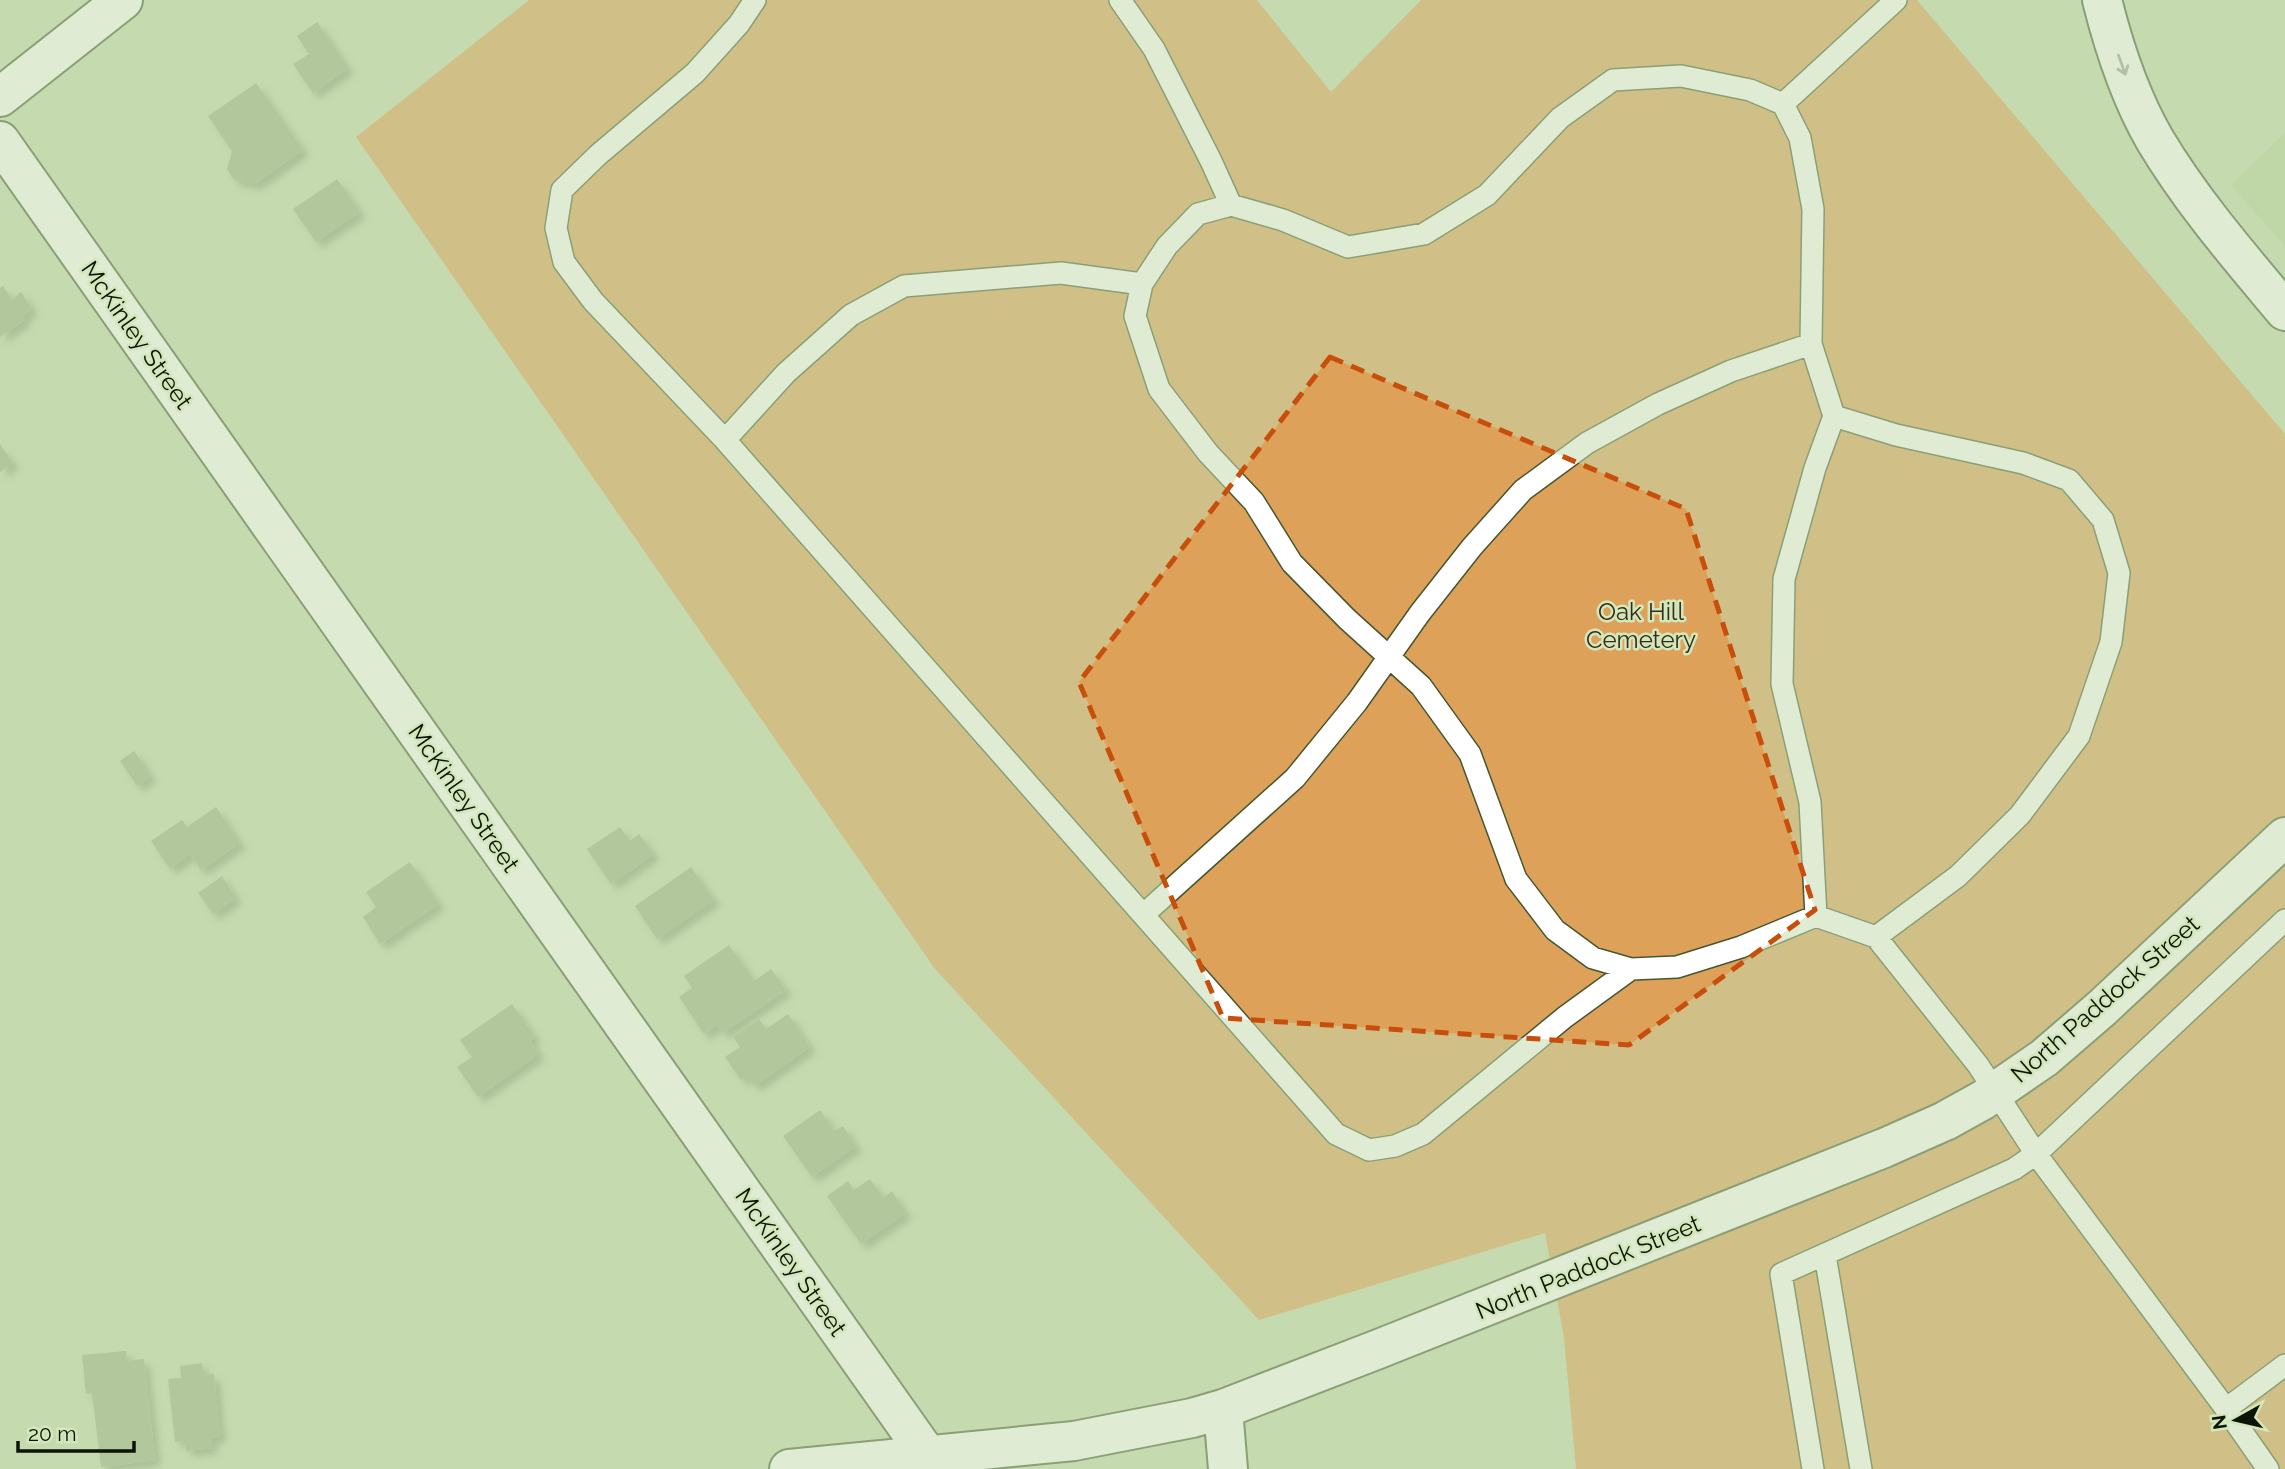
<svg xmlns="http://www.w3.org/2000/svg" width="2285" height="1469" font-family="Raleway,sans-serif">
  <style>
    .built { fill: #b8d09d }
    .green { fill: #dea159 }
    .building { fill: #9bb085; filter: url(#shadow) }
    .lines { fill: none; stroke-linecap: round; stroke-linejoin: round }
    .service-casing { stroke: #455730; stroke-width: 24 }
    .minor-casing { stroke: #455730; stroke-width: 42 }
    .trunk-casing { stroke: #455730; stroke-width: 42 }
    .service { stroke: #fff; stroke-width: 21 }
    .minor { stroke: #fff; stroke-width: 38 }
    .trunk { stroke: #fff; stroke-width: 38 }
    .oneway { stroke: #9ea19b }
    .marked { fill: none; stroke: #c74f0b; stroke-width: 5; stroke-dasharray: 14 9; stroke-linejoin: round }
    .labels { text-anchor: middle; dominant-baseline: central; stroke-width: 5; stroke-linejoin: round; paint-order: stroke }
    .street-label { font-size: 24px; fill: #0d1405; stroke: #d2e7bb }
    .park-label { font-size: 24px; fill: #392a19; stroke: #d2e7bb }
  </style>
  <defs>
    <filter id="shadow"><feDropShadow dx="6" dy="6" stdDeviation="3.5" flood-color="#0004"/></filter>
  </defs>
  <rect width="100%" height="100%" fill="#c5daae"/>
  <path class="built" d="M 2285,133 L 2285,246 L 2231,185 Z"/>
  <path class="green" d="M 529,0 L 1257,0 L 1331,92 L 1421,0 L 1917,0 L 2285,434 L 2285,1469 L 1576,1469 L 1564,1338 L 1545,1233 L 1259,1320 L 935,969 L 356,137 Z"/>
  <path class="building" d="M 317,22 L 348,68 L 313,93 L 293,64 L 309,54 L 297,36 Z
    M 256,83 L 303,150 L 255,184 L 234,180 L 227,169 L 232,151 L 208,116 Z
    M 337,179 L 360,212 L 316,242 L 293,209 Z
    M 3,286 L 12,300 L 21,292 L 32,309 L 23,316 L 25,320 L 0,337 L 0,288 Z
    M 0,444 L 13,463 L 0,472 Z
    M 134,751 L 151,776 L 137,786 L 120,761 Z
    M 216,807 L 240,843 L 201,870 L 190,854 L 170,869 L 151,841 L 182,820 L 187,827 Z
    M 620,827 L 630,841 L 639,834 L 654,854 L 611,884 L 587,849 Z
    M 410,862 L 439,904 L 380,944 L 363,917 L 376,907 L 366,892 Z
    M 691,867 L 714,900 L 657,939 L 635,906 Z
    M 222,876 L 236,898 L 213,914 L 198,893 Z
    M 729,945 L 754,981 L 771,969 L 786,990 L 723,1033 L 717,1025 L 704,1034 L 679,997 L 692,988 L 684,976 Z
    M 512,1004 L 535,1037 L 530,1041 L 539,1054 L 478,1097 L 457,1067 L 472,1057 L 460,1040 Z
    M 788,1014 L 810,1047 L 754,1086 L 747,1076 L 741,1080 L 725,1057 L 740,1047 L 733,1037 L 759,1019 L 766,1029 Z
    M 820,1110 L 834,1131 L 843,1126 L 856,1146 L 812,1177 L 783,1136 Z
    M 870,1179 L 883,1198 L 892,1191 L 906,1213 L 861,1244 L 827,1196 L 848,1181 L 854,1190 Z
    M 126,1351 L 127,1361 L 144,1359 L 155,1460 L 101,1467 L 92,1393 L 86,1394 L 82,1355 Z
    M 202,1363 L 203,1375 L 214,1374 L 220,1437 L 210,1438 L 212,1448 L 186,1451 L 185,1441 L 175,1442 L 168,1379 L 181,1378 L 180,1366 Z"/>
  <g class="lines">
    <defs>
      <path id="service" d="M 755,0 L 739,24 L 695,73 L 598,155 L 562,190 L 556,228 L 564,262 L 593,301 L 725,440 L 1336,1134 L 1369,1150 L 1395,1146 L 1423,1134 L 1565,1017 L 1631,969
        M 1120,0 L 1154,49 L 1211,161 L 1231,205
        M 1783,104 L 1896,0
        M 1834,416 L 1896,435 L 2023,463 L 2069,480 L 2103,520 L 2119,573 L 2111,642 L 2079,736 L 2020,815 L 1958,876 L 1876,937
        M 725,440 L 786,373 L 851,315 L 904,286 L 1061,273 L 1142,284
        M 1143,915 L 1295,778 L 1357,702 L 1420,613 L 1472,547 L 1523,490 L 1587,443 L 1658,404 L 1731,371 L 1811,344
        M 1816,916 L 1810,802 L 1782,684 L 1784,579 L 1815,468 L 1834,416 L 1811,344 L 1813,209 L 1800,138 L 1783,104 L 1750,90 L 1681,76 L 1613,80 L 1560,118 L 1487,195 L 1424,234 L 1348,247 L 1283,220 L 1231,205 L 1198,214 L 1167,246 L 1142,284 L 1135,316 L 1159,389 L 1208,453 L 1254,502 L 1292,563 L 1347,619 L 1421,686 L 1470,754 L 1516,879 L 1555,930 L 1593,958 L 1631,969 L 1677,967 L 1741,947 L 1816,916 L 1876,937 L 1978,1065 L 2036,1154 L 2226,1409 L 2268,1469
        M 1825,1255 L 1861,1469
        M 2226,1409 L 2285,1365
        M 1813,1469 L 1781,1274 L 2014,1169 L 2036,1154 L 2285,920"/>
      <path id="minor" d="M 0,97 L 123,0
        M 0,141 L 928,1456
        M 1223,1409 L 1228,1469
        M 789,1469 L 1074,1441 L 1192,1418 L 1223,1409 L 1376,1350 L 1884,1148 L 1945,1121 L 1983,1100 L 2044,1058 L 2102,1008 L 2285,837"/>
      <path id="trunk" d="M 2102,0 C 2114,48 2130,97 2155,140 C 2192,202 2239,256 2285,311"/>
    </defs>
    <use href="#service" class="service-casing"/>
    <use href="#minor" class="minor-casing"/>
    <use href="#trunk" class="trunk-casing"/>
    <use href="#service" class="service"/>
    <use href="#minor" class="minor"/>
    <use href="#trunk" class="trunk"/>
  </g>
  <defs><path id="oneway-shaft" d="M-6 0H5M1.5-3L5.5 0L1.5 3" fill="none" stroke-width="1.6" stroke-linecap="round" stroke-linejoin="round" transform="scale(1.75)"/></defs>
  <use class="oneway" href="#oneway-shaft" transform="translate(2122 65) rotate(70)"/>
  <path d="M0 0H2285V1469H0ZM 1330,357 L 1686,509 L 1815,910 L 1629,1045 L 1223,1018 L 1079,682 Z" fill="#c5daae" fill-opacity=".55" fill-rule="evenodd"/>
  <path class="marked" d="M 1330,357 L 1686,509 L 1815,910 L 1629,1045 L 1223,1018 L 1079,682 Z"/>
  <g class="labels">
    <g class="street-label">
      <text transform="translate(137 335) rotate(55)">McKinley Street</text>
      <text transform="translate(464 798) rotate(55)">McKinley Street</text>
      <text transform="translate(2105 999) rotate(-41)">North Paddock Street</text>
      <text transform="translate(791 1262) rotate(55)">McKinley Street</text>
      <text transform="translate(1588 1267) rotate(-22)">North Paddock Street</text>
    </g>
    <g class="park-label">
      <text x="1641" y="611">Oak Hill<tspan x="1641" dy="28">Cemetery</tspan></text>
    </g>
  </g>
  <g transform="translate(2236 1420) rotate(262)" stroke="#d2e7bb" stroke-width="5" paint-order="stroke">
  <path d="M0-5L12 26L0 18L-12 26Z" fill="#0d1405"/>
  <text y="-10" font-size="19" font-weight="bold" text-anchor="middle" fill="#0d1405">N</text>
  </g>
  <path d="M18 1441v10h116v-10" fill="none" stroke="#0d1405" stroke-width="3.5"/>
  <text x="28" y="1441" font-size="21" fill="#0d1405" stroke="#d2e7bb" stroke-width="5" paint-order="stroke">20 m</text>
</svg>
